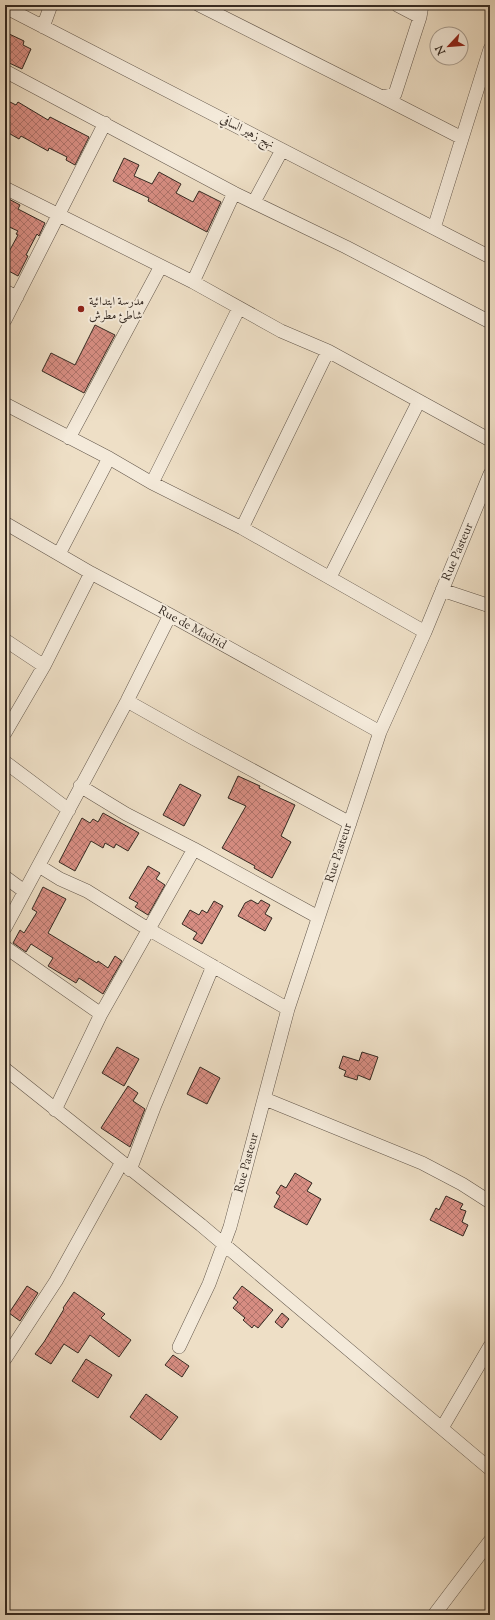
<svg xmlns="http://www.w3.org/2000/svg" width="495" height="1620" font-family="'Sorts Mill Goudy',Amiri,serif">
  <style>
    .building { fill: url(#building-cross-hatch); stroke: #352a22 }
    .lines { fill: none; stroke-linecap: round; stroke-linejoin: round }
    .minor-casing { stroke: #63574b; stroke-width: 14 }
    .minor { stroke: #f4eada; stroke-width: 13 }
    .poi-dot { fill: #8f2418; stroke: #f4eada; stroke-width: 1.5 }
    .labels { text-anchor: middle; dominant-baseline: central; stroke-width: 4; stroke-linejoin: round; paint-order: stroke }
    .street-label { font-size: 12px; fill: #352a22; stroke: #f4eada }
    .poi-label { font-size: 12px; fill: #352a22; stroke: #f4eada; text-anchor: start }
  </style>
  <defs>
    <pattern id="building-cross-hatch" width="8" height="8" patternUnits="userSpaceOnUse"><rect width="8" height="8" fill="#d78d82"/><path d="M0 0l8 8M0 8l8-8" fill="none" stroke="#af736a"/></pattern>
  </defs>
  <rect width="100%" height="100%" fill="#eedfc6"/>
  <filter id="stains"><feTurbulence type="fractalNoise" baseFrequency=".005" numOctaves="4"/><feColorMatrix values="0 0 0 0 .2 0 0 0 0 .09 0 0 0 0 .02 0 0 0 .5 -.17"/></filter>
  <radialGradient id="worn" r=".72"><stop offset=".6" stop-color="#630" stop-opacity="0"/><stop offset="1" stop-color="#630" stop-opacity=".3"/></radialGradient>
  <path class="building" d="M 5,32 L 24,41 L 23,45 L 31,49 L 22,69 L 5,61 Z
    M 10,102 L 16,105 L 18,102 L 48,120 L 50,117 L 89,137 L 75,165 L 66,160 L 67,157 L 49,148 L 48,151 L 21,136 L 19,139 L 5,131 L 5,110 Z
    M 124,158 L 139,165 L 134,176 L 152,184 L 159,172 L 181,184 L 176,193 L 193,202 L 199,191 L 221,202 L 207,232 L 148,201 L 149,198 L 113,181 Z
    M 5,197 L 20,205 L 18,209 L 45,223 L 39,236 L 37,234 L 26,255 L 28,256 L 18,276 L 5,269 L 5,259 L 18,235 L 16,234 L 18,231 L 5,225 Z
    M 95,325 L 115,335 L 84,393 L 42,371 L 51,353 L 75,365 Z
    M 238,776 L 260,786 L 259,788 L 295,805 L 281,836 L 291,842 L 272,878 L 254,868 L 255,866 L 222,848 L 246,806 L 228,798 Z
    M 180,784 L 201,795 L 184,826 L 163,815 Z
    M 103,813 L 139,833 L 128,851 L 116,844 L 114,848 L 105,843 L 103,848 L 91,841 L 75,871 L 59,862 L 82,818 L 90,823 L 93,819 L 98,822 Z
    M 148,866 L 160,873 L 156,879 L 165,885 L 148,915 L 135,907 L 138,903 L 129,898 Z
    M 43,887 L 66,899 L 48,933 L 97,963 L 98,961 L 108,968 L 115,956 L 122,961 L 103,994 L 79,978 L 76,983 L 48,966 L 53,958 L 31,944 L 26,952 L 13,943 L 20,930 L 24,933 L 37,912 L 32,909 Z
    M 251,900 L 258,904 L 261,900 L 270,905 L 265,914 L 272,918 L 265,931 L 238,916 L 245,903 Z
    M 214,901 L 223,906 L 202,944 L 193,939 L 197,933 L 182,924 L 190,910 L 199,915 L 202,910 L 207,913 Z
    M 117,1047 L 139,1059 L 124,1086 L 102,1073 Z
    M 362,1052 L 378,1057 L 370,1080 L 358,1075 L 357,1080 L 344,1076 L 346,1071 L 339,1068 L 343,1056 L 359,1061 Z
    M 200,1067 L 220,1078 L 207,1104 L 187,1094 Z
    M 128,1086 L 138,1093 L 133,1101 L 145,1109 L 130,1147 L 101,1128 Z
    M 295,1173 L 312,1183 L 307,1191 L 321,1199 L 307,1225 L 274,1207 L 280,1196 L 276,1193 L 281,1185 L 286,1188 Z
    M 446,1196 L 463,1204 L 460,1209 L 466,1211 L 462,1222 L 468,1225 L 463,1236 L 430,1220 L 436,1208 L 439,1210 Z
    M 27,1286 L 38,1293 L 20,1321 L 9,1313 Z
    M 242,1286 L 273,1310 L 258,1328 L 254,1325 L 252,1328 L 243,1320 L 245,1318 L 233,1308 L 238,1302 L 233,1298 Z
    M 74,1292 L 105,1314 L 101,1318 L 131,1340 L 119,1357 L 90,1335 L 78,1353 L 64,1344 L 51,1364 L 35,1354 L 44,1342 L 64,1309 L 63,1308 Z
    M 282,1313 L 289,1319 L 282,1328 L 275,1322 Z
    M 173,1355 L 189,1366 L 182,1377 L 165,1365 Z
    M 86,1359 L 112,1375 L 98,1398 L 72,1381 Z
    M 146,1394 L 178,1417 L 161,1440 L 130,1417 Z"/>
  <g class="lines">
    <defs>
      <path id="minor" d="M 199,5 L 382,97 L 395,94 L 420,17 L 422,5
        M 397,5 L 420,17
        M 5,7 L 490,257
        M 43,27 L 51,5
        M 5,71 L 234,193 L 346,247 L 490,322
        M 382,97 L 462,138
        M 5,188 L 193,282 L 281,331 L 328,351 L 490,440
        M 254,202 L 282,150
        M 434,228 L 490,49
        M 193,282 L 234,193
        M 5,291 L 17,297
        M 5,320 L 105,123
        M 5,404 L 109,458 L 152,483 L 242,528 L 425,632
        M 69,438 L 161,266
        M 152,483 L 239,308
        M 5,523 L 91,573 L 170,615 L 380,732
        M 242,528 L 328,351
        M 59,554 L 109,458
        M 330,577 L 419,401
        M 442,590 L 490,606
        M 5,640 L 44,666
        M 127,701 L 191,737 L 350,823
        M 5,733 L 44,666 L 91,573
        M 5,762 L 69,810
        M 80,786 L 126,814 L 194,849 L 318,917
        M 39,866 L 60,879 L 87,891 L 148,929 L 288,1009
        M 5,877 L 24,891
        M 5,928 L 127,701 L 170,615
        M 5,947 L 101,1014
        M 5,1069 L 201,1225 L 490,1469
        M 265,1099 L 422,1163 L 462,1184 L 490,1202
        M 55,1110 L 101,1014 L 194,849
        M 130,1170 L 155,1105 L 213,966
        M 179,1347 L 209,1284 L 230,1227 L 288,1009 L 380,732 L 425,632 L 490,474
        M 5,1359 L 56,1281 L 122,1162
        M 442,1428 L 490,1346
        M 434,1615 L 490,1541"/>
    </defs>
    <use href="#minor" class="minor-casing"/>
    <use href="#minor" class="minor"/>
  </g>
  <circle class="poi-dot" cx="81" cy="309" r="4"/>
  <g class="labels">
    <g class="street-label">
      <text transform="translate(247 132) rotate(27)">نهج زهير السافي</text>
      <text transform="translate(458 552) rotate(-67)">Rue Pasteur</text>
      <text transform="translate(192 628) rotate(29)">Rue de Madrid</text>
      <text transform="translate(339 853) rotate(-72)">Rue Pasteur</text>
      <text transform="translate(247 1163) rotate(-75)">Rue Pasteur</text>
    </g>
    <g class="poi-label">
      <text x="89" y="302">مدرسة ابتدائية<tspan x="89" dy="14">شاطئ مطرش</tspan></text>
    </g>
  </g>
  <rect width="495" height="1620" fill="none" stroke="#eedfc6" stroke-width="20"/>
  <rect x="6" y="6" width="483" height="1608" fill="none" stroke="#352a22" stroke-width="2"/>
  <rect x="10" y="10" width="475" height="1600" fill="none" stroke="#352a22"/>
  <g transform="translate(449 46) rotate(244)"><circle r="19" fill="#f4eada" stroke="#a89d90"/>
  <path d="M0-3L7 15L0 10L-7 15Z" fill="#8f2418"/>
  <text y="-6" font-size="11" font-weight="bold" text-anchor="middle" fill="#352a22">N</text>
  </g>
  <rect width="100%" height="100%" filter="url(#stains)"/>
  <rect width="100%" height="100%" fill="url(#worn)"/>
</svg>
